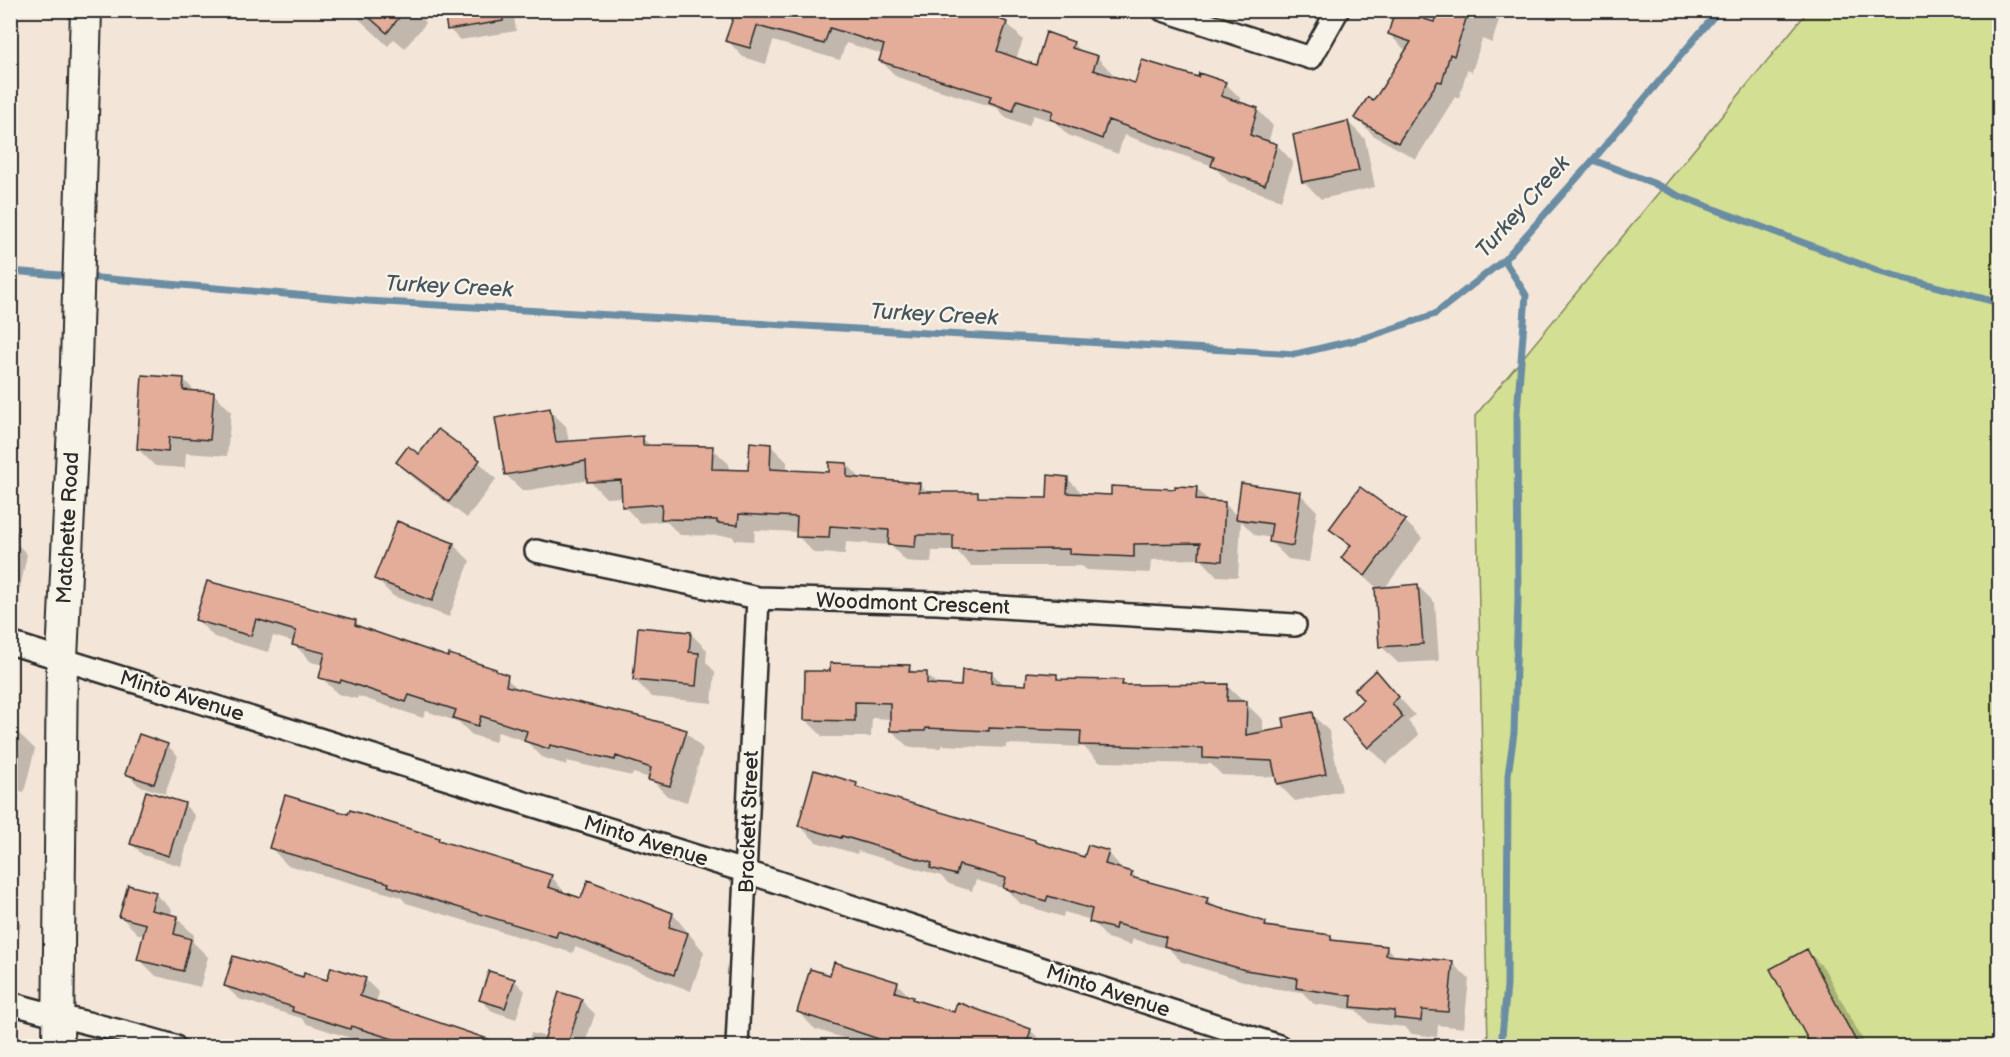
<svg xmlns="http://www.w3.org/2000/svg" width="2010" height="1057" font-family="'Balsamiq Sans',sans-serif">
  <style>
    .green { fill: #d3df92; stroke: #7f855e; stroke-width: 1.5 }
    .shadow { fill: #0003; fill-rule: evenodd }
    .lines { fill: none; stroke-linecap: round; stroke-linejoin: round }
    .stream { stroke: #6b8da4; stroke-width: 7 }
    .building { fill: #e3ad99; stroke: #2b2b2b; stroke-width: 1.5 }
    .street-casing { stroke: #2b2b2b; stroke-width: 26 }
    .secondary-casing { stroke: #2b2b2b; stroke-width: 34 }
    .street { stroke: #f7f3e8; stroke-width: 21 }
    .secondary { stroke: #f7f3e8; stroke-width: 30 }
    .labels { text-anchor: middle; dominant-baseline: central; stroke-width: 5; stroke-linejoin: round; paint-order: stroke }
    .street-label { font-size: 21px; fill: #2b2b2b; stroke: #f7f3e8 }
    .water-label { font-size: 22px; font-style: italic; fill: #46545e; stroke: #f7f3e8 }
  </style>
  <rect width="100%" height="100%" fill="#f3e5d8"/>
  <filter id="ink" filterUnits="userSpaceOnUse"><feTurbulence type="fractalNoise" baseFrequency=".0167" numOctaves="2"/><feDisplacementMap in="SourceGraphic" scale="12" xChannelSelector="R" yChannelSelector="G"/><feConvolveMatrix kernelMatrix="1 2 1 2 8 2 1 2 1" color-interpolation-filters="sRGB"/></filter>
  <g filter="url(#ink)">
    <path class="green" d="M 1808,11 L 1999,11 L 1999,1046 L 1488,1046 L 1475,416 Z"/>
    <path class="shadow" d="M 361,10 L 413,10 L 426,23 L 405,48 L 394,39 L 388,46 L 358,18 L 363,13 Z
      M 446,10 L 513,10 L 516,31 L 460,40 L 449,29 Z
      M 544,10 L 556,10 L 552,16 Z
      M 974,10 L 1007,23 L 1023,40 L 1016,59 L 1036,67 L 1073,43 L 1083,53 L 1097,57 L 1113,74 L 1112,77 L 1136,85 L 1199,79 L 1225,83 L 1241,99 L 1240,104 L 1257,109 L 1273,126 L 1268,143 L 1277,145 L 1293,162 L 1281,200 L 1229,182 L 1213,166 L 1124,135 L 1118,154 L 1068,135 L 1055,122 L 1033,115 L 1029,126 L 1007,118 L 997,108 L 897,77 L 880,60 L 883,54 L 846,43 L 840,60 L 773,41 L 766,64 L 743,57 L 727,40 L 735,14 L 943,22 Z
      M 1439,10 L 1502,10 L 1492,43 L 1482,39 L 1472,72 L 1467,70 L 1459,98 L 1455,97 L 1416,159 L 1373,135 L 1356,118 L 1373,102 L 1407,52 L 1389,34 L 1435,24 Z
      M 1348,122 L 1365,139 L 1375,187 L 1321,199 L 1304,182 Z
      M 184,380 L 196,392 L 214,394 L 231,411 L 227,456 L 186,453 L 185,468 L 155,466 L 138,449 Z
      M 549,410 L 566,426 L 569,442 L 642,438 L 651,446 L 712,448 L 729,464 L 729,471 L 750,472 L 770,445 L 787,462 L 787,471 L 830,473 L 847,464 L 862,480 L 919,484 L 928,493 L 977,494 L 982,499 L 1048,499 L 1067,478 L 1084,495 L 1112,497 L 1197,489 L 1211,503 L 1224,503 L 1238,517 L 1300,494 L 1317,511 L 1309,562 L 1288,559 L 1271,542 L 1271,538 L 1255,535 L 1241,521 L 1238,577 L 1217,576 L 1201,559 L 1151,560 L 1150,573 L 1087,570 L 1082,566 L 971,566 L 957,551 L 932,551 L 931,563 L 906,561 L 890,545 L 846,542 L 845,554 L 814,553 L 798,536 L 798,532 L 755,530 L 754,541 L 735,540 L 732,536 L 680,535 L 666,521 L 640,523 L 624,506 L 623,497 L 606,498 L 589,480 L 523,491 L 506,475 Z
      M 438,432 L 479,462 L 496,479 L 467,518 L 415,479 L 398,462 L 420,456 Z
      M 1405,521 L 1422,538 L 1385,588 L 1418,586 L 1435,603 L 1439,661 L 1398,663 L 1381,646 L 1376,587 L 1343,558 L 1351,548 L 1331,529 Z
      M 10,525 L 19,534 L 17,544 L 27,554 L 20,589 L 10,587 Z
      M 453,544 L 470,561 L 449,617 L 393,596 L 376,579 Z
      M 208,582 L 355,621 L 364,629 L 449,659 L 496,670 L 521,691 L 686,732 L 703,749 L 687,802 L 667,796 L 650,778 L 633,773 L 632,776 L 567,761 L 566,765 L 542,757 L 526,741 L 498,732 L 495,742 L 472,735 L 459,722 L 426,711 L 423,718 L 358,696 L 357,699 L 338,694 L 321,677 L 324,665 L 311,662 L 294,644 L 294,642 L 273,636 L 268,652 L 214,637 L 197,620 Z
      M 690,633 L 707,650 L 706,662 L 715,672 L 712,703 L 652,697 L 635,680 Z
      M 909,667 L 916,674 L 926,674 L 939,686 L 962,687 L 991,672 L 1004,685 L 1027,686 L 1056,675 L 1061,680 L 1122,682 L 1127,687 L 1227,686 L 1263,720 L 1263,734 L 1287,729 L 1312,714 L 1329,731 L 1342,791 L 1295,801 L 1278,784 L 1277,777 L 1222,775 L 1211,764 L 1099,762 L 1084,747 L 1006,744 L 1006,748 L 942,745 L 942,748 L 908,747 L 891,730 L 891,719 L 872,718 L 871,737 L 823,737 L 806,720 L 831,673 Z
      M 1376,672 L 1415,715 L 1408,721 L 1419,735 L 1386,764 L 1369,747 L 1365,700 Z
      M 10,725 L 35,749 L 24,792 L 10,788 Z
      M 167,745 L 178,756 L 165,794 L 138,785 L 127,773 Z
      M 856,785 L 863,791 L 1035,841 L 1038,845 L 1085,859 L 1108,852 L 1124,871 L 1132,873 L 1139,881 L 1207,899 L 1216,908 L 1265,923 L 1270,928 L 1331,937 L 1336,942 L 1386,947 L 1396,957 L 1452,963 L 1469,979 L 1464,1028 L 1438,1025 L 1437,1037 L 1412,1034 L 1405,1027 L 1369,1023 L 1356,1010 L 1314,1004 L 1302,992 L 1263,987 L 1182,962 L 1169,949 L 1133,939 L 1131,945 L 1107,938 L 1091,920 L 1064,912 L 1063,917 L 1021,904 L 1006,889 L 976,880 L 972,891 L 949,884 L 941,876 L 858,851 L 857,854 L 816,842 L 799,825 Z
      M 184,804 L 195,816 L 181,866 L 143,855 L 132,844 Z
      M 349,816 L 438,839 L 442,843 L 551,876 L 567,895 L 582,900 L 673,914 L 704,952 L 691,991 L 575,947 L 573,953 L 406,903 L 401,897 L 287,865 L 270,847 ZM 669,922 L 672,922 L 668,934 Z
      M 155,893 L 172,910 L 171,916 L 177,918 L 194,935 L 193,942 L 208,957 L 200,987 L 156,976 L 139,959 L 145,935 L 138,934 L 121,917 Z
      M 10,914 L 21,924 L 13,963 L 10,963 Z
      M 1807,951 L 1824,968 L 1866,1046 L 1813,1046 Z
      M 831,977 L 897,984 L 916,1002 L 1030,1030 L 1047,1046 L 868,1046 L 815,1029 L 798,1012 Z
      M 304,979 L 328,982 L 365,979 L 379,993 L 376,1002 L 507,1046 L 388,1046 L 364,1039 L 363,1042 L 307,1024 L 301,1018 L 239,999 L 225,986 Z
      M 514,980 L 525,991 L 516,1019 L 492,1011 L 481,1000 Z
      M 581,1000 L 595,1014 L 584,1046 L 527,1046 L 531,1033 L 547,1037 Z"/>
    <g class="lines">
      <path class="stream" d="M 1593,160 L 1653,183 L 1677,195 L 1884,273 L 2000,303
        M 10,271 L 73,276
        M 87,277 L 367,301 L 1296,354 L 1368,337 L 1435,314 L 1504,260 L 1593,160 L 1719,10
        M 1501,1046 L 1507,986 L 1508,775 L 1514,733 L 1518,599 L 1517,413 L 1526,295 L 1504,260"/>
    </g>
    <path class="building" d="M 361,10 L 405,10 L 387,33 Z
      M 444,10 L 503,10 L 503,21 L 447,30 Z
      M 722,10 L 911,10 L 942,21 L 945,10 L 976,10 L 1007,22 L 997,51 L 1036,65 L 1046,32 L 1074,42 L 1072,48 L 1098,56 L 1093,70 L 1135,83 L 1142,60 L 1198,77 L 1199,73 L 1226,82 L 1221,96 L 1258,108 L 1250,135 L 1277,144 L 1265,185 L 1211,166 L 1214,157 L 1108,120 L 1102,139 L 1050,119 L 1053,111 L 1017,100 L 1013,111 L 989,102 L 991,96 L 879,61 L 884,45 L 830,28 L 824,44 L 757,26 L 750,48 L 725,41 L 733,18 L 721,14 Z
      M 1395,10 L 1434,22 L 1437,10 L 1469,10 L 1454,56 L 1450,54 L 1442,82 L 1438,81 L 1398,143 L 1354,118 L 1368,97 L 1373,100 L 1378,94 L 1411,42 L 1388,34 Z
      M 1348,121 L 1359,171 L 1302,182 L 1293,135 Z
      M 142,375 L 184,378 L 183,390 L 214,392 L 210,440 L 169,437 L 168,452 L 137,449 Z
      M 550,408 L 556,442 L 643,436 L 643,445 L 713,446 L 712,469 L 748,470 L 750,442 L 771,444 L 770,469 L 829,472 L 829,462 L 847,463 L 847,477 L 920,483 L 919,492 L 978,492 L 978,497 L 1047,498 L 1048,475 L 1068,477 L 1067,493 L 1111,495 L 1111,486 L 1175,489 L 1175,486 L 1197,487 L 1196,500 L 1225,502 L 1222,561 L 1199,559 L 1200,543 L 1134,544 L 1134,557 L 1069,554 L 1069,549 L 953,550 L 953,535 L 916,535 L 915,547 L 888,545 L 889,530 L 830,526 L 829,538 L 796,537 L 797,517 L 739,514 L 738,525 L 717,523 L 717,520 L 661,519 L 662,504 L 622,507 L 621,480 L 587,482 L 586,461 L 505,475 L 495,418 Z
      M 438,429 L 480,460 L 449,502 L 396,462 L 408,446 L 419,454 Z
      M 1241,483 L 1301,492 L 1293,546 L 1269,542 L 1272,524 L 1236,519 Z
      M 1360,487 L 1406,520 L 1365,576 L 1341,558 L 1351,545 L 1329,529 Z
      M 397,521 L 454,543 L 432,601 L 374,579 Z
      M 207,581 L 356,620 L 355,625 L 448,657 L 449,654 L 496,669 L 496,671 L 508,675 L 506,686 L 642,717 L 687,730 L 670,786 L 648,780 L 651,768 L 616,756 L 615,760 L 550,745 L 549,749 L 524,741 L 527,731 L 481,716 L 478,726 L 453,718 L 456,710 L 409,695 L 406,702 L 341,680 L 340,683 L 319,678 L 325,653 L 292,645 L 296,631 L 256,619 L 251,636 L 195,620 Z
      M 1418,584 L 1423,644 L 1379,647 L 1375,588 Z
      M 638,627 L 691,632 L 689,652 L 699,653 L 696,686 L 633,680 Z
      M 830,663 L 910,665 L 909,672 L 927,672 L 927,684 L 961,686 L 962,670 L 992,671 L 991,683 L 1026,685 L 1027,672 L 1057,674 L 1057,679 L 1123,680 L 1122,685 L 1228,684 L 1227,701 L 1247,701 L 1246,735 L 1285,728 L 1283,718 L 1313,712 L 1326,774 L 1277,784 L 1272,761 L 1203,758 L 1203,748 L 1080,745 L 1081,731 L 989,728 L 989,731 L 926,728 L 925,731 L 890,731 L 890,703 L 855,702 L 855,721 L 804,720 L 805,671 L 830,671 Z
      M 1376,670 L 1399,697 L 1392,703 L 1403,717 L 1368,748 L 1342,719 L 1363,700 L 1354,690 Z
      M 139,734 L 168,744 L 154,784 L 125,774 Z
      M 814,770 L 857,783 L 856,787 L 1035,840 L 1035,842 L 1084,857 L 1088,845 L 1109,851 L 1105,864 L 1132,872 L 1131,877 L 1208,898 L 1206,904 L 1266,922 L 1265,926 L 1331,935 L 1331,940 L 1387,946 L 1386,955 L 1453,961 L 1448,1012 L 1422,1010 L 1421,1021 L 1394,1018 L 1395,1011 L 1351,1007 L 1352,996 L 1296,988 L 1297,978 L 1245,970 L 1164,946 L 1166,937 L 1116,924 L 1115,929 L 1089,922 L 1092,909 L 1048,896 L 1046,901 L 1003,888 L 1006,878 L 959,865 L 956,875 L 930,868 L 932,863 L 842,836 L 841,838 L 798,826 Z
      M 146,791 L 185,803 L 169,856 L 130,844 Z
      M 285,795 L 348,814 L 350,810 L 394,824 L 439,838 L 438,840 L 552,875 L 548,887 L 581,898 L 588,880 L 673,913 L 669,927 L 688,933 L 674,975 L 558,931 L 556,937 L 388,886 L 389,883 L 269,848 Z
      M 128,885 L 156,892 L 151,910 L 178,916 L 174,934 L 191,939 L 183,971 L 137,960 L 146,924 L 119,917 Z
      M 1807,949 L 1859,1047 L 1812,1047 L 1770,969 Z
      M 233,956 L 303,977 L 304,973 L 327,980 L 331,967 L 366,978 L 360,996 L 500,1043 L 500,1047 L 419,1047 L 351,1026 L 350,1029 L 292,1011 L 293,1007 L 224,986 Z
      M 834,962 L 898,982 L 895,992 L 913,997 L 912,999 L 954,1012 L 957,1002 L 1031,1029 L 1026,1047 L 903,1047 L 797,1012 L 810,969 L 830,975 Z
      M 489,971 L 515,979 L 505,1008 L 479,1000 Z
      M 559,992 L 582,999 L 567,1047 L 542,1047 Z"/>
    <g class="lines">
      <defs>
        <path id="street" d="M 1163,10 L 1311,58 L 1338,10
          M 536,551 L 758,598 L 937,603 L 1295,625
          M 10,643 L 747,872 L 1279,1046
          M 10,1003 C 65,1019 120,1029 174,1046
          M 737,1046 L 758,598"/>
        <path id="secondary" d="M 58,1046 L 62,658 L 76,363 L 86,10"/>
      </defs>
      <use href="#street" class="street-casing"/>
      <use href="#secondary" class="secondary-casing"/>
      <use href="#street" class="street"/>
      <use href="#secondary" class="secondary"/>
    </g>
  </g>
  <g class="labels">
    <g class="street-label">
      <text transform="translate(68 528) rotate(-87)">Matchette Road</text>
      <text transform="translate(913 604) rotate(2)">Woodmont Crescent</text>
      <text transform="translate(182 696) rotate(17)">Minto Avenue</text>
      <text transform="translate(749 822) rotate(-88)">Brackett Street</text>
      <text transform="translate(646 841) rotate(17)">Minto Avenue</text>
      <text transform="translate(1108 991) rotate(18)">Minto Avenue</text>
    </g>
    <g class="water-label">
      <text transform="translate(1523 207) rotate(-48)">Turkey Creek</text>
      <text transform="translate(449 287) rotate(3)">Turkey Creek</text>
      <text transform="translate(934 315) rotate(3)">Turkey Creek</text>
    </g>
  </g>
  <rect width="2010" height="1057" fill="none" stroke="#f7f3e8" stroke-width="36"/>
  <rect x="18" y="18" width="1974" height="1021" fill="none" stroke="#2b2b2b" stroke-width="2" filter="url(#ink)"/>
</svg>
